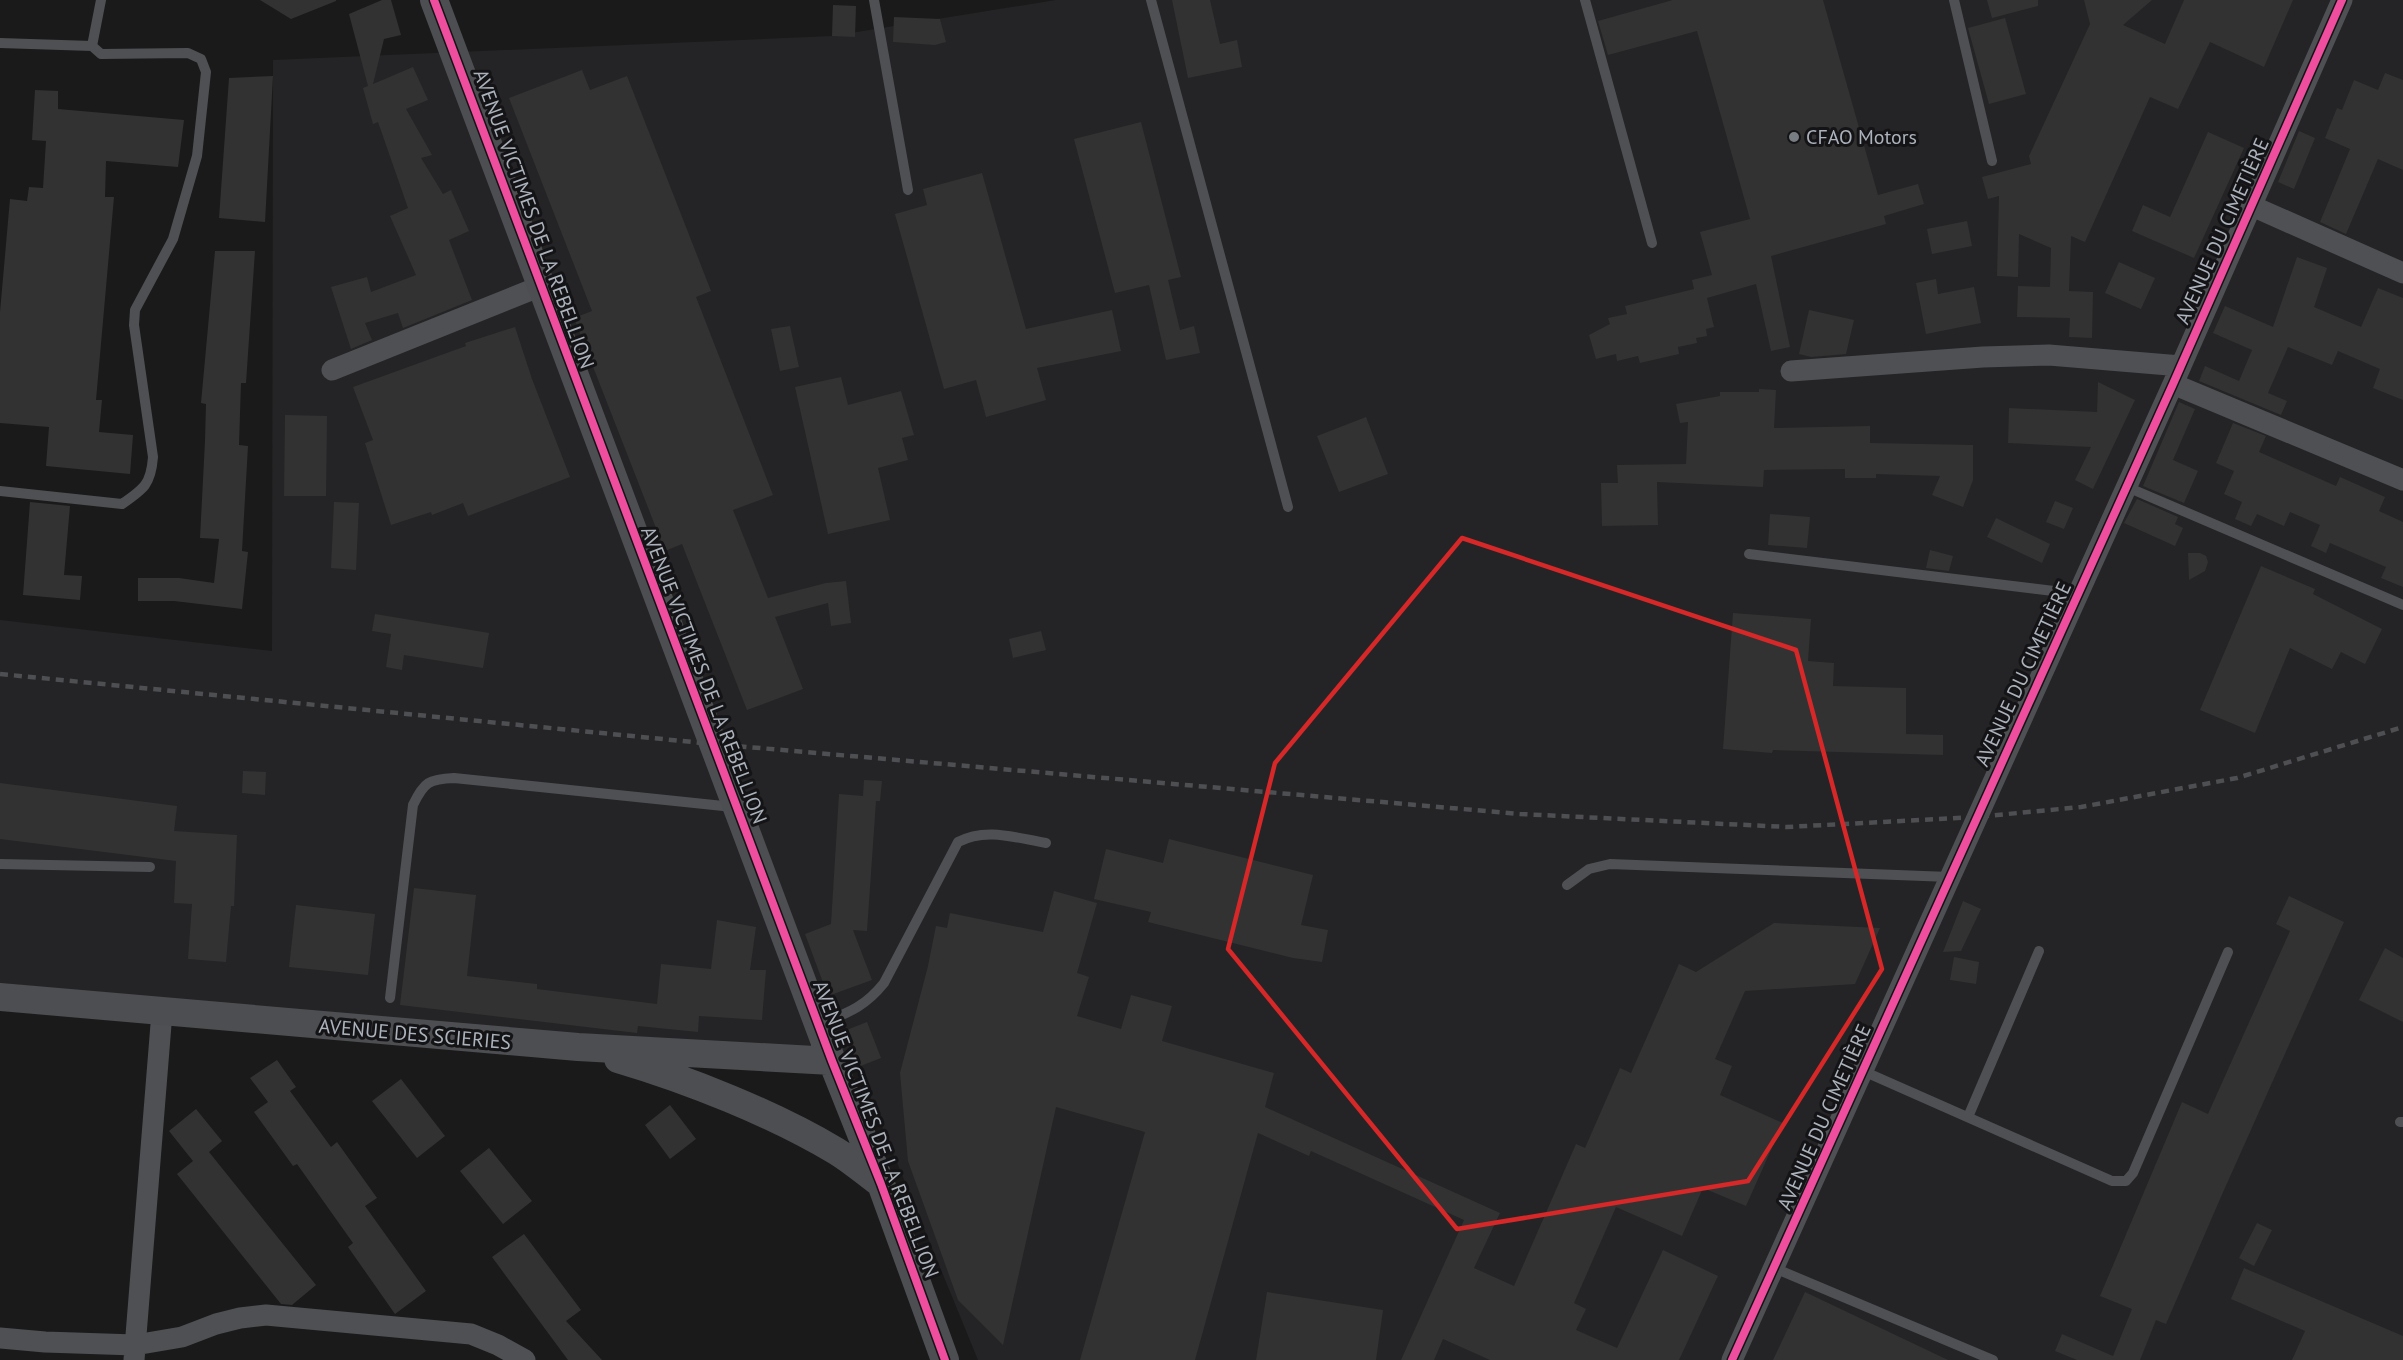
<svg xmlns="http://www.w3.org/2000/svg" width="2403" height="1360" font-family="'PT Sans',sans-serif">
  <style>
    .built { fill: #242426 }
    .building { fill: #323232 }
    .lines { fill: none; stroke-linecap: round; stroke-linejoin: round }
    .lane { stroke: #4e5053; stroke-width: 10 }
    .street { stroke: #4e5053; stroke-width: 21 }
    .secondary { stroke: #4d4e51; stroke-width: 28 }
    .rail { stroke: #4e4f52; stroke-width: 4.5; stroke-dasharray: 8 6; stroke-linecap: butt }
    .cycleway-casing { stroke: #141416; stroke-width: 11 }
    .cycleway { stroke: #ef4d9e; stroke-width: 8 }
    .marked { fill: none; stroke: #d62828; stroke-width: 4.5; stroke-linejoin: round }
    .poi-dot { fill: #787d83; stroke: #141416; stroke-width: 2 }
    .labels { text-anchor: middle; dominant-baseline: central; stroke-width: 6; stroke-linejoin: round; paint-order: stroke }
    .poi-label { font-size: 20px; fill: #abb2bb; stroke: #141416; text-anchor: start }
    .street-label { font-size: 20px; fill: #abb2bb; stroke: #141416 }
  </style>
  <rect width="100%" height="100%" fill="#1a1a1a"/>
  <path class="built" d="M 1056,0 L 2403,0 L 2403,1360 L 978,1360 L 857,1065 L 0,983 L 0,620 L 272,651 L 273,60 L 832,36 Z"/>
  <path class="building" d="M 260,0 L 336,0 L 336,1 L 291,19 Z
    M 382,0 L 391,0 L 401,35 L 384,39 L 373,84 L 413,67 L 428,100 L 406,109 L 432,155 L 421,158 L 443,194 L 451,190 L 469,231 L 449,240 L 472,300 L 403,328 L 398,313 L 365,323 L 372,340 L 351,349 L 331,287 L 367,277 L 371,292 L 416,275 L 390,216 L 408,208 L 378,122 L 373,124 L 363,88 L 368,86 L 349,14 Z
    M 1172,0 L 1210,0 L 1220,44 L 1237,40 L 1242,67 L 1188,78 Z
    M 1673,0 L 1823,0 L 1878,195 L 1918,184 L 1924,204 L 1884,216 L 1886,224 L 1771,256 L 1790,347 L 1771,351 L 1756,284 L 1707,298 L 1714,327 L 1706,329 L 1707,336 L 1696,338 L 1697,343 L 1678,347 L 1679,354 L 1640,363 L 1638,356 L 1617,361 L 1616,354 L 1596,359 L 1589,335 L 1610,324 L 1608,318 L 1627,314 L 1625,306 L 1694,289 L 1692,280 L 1712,275 L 1700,232 L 1750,219 L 1697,31 L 1608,55 L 1598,21 Z
    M 1987,0 L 2038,0 L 2038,6 L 1992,18 Z
    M 2084,0 L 2152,0 L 2123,25 L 2165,44 L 2184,0 L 2293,0 L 2264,67 L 2210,42 L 2178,109 L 2150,97 L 2085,242 L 2071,236 L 2069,291 L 2093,292 L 2092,338 L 2069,337 L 2070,318 L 2017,317 L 2018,286 L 2050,287 L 2051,248 L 2019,234 L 2018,277 L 1997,276 L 1999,196 L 1988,199 L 1982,177 L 2031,164 L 2029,156 L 2090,24 Z
    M 833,5 L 856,6 L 855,37 L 832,36 Z
    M 894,17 L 940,19 L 946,42 L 935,45 L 893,42 Z
    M 2005,18 L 2026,94 L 1989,104 L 1968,28 Z
    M 582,70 L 590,90 L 627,76 L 711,291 L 696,297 L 773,495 L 733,510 L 768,598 L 826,583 L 846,581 L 851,623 L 831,626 L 828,603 L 775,617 L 803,689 L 747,710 L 682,544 L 665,551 L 574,318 L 592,311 L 509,98 Z
    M 2385,73 L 2403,80 L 2403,170 L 2378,159 L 2346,234 L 2320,222 L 2350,149 L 2325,138 L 2337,108 L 2342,110 L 2354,80 L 2378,90 Z
    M 273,76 L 265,222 L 219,218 L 229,78 Z
    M 35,90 L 58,91 L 58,109 L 184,120 L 178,167 L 106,161 L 105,197 L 114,197 L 96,400 L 102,400 L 99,432 L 133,435 L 130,474 L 46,466 L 49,427 L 0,423 L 0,312 L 10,199 L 27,201 L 29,187 L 43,188 L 46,141 L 32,140 Z
    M 1141,122 L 1181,277 L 1168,280 L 1180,330 L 1194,326 L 1200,353 L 1166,360 L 1149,285 L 1115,293 L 1074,139 Z
    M 2299,131 L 2315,138 L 2294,189 L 2278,182 Z
    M 2208,132 L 2244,148 L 2194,258 L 2132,231 L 2143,205 L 2170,217 Z
    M 982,173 L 1026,329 L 1112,310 L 1121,351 L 1037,368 L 1046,400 L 986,417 L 976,380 L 944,389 L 895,214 L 927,205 L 923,189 Z
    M 1967,221 L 1972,246 L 1932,254 L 1927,229 Z
    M 215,251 L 255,251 L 246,383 L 241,383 L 239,445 L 248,446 L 242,551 L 248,552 L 242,609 L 174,601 L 138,601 L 138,578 L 179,578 L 214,583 L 219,539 L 200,538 L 205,441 L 206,404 L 201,403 Z
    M 2297,257 L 2327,268 L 2314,307 L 2361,327 L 2378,288 L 2403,298 L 2403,400 L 2373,388 L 2380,369 L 2338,351 L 2332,365 L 2288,347 L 2268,393 L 2287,401 L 2281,415 L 2199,381 L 2205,366 L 2239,381 L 2252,350 L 2213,333 L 2225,306 L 2273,327 Z
    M 2119,262 L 2155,278 L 2141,309 L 2105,293 Z
    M 1936,279 L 1938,294 L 1974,287 L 1981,323 L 1926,334 L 1916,283 Z
    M 1809,310 L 1854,320 L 1846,354 L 1811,357 L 1799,354 Z
    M 790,326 L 799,367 L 780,371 L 771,329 Z
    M 515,327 L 532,379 L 570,477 L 468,516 L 463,503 L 432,515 L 431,512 L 391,525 L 365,443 L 373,440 L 353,387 L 466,346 L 465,343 Z
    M 841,377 L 848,405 L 901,391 L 914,435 L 902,438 L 908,460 L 878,468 L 890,520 L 828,534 L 795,387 Z
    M 2098,382 L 2135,400 L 2093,489 L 2075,480 L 2091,447 L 2008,443 L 2009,408 L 2097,412 Z
    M 1759,389 L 1776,390 L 1774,428 L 1870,426 L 1870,443 L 1973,445 L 1973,480 L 1963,507 L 1932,495 L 1940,476 L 1876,474 L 1876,478 L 1845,478 L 1845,469 L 1764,470 L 1763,487 L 1657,482 L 1658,525 L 1602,526 L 1601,483 L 1618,483 L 1617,465 L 1686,464 L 1688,422 L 1680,423 L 1676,404 L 1720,396 L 1720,392 L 1759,392 Z
    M 2179,402 L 2195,409 L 2173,460 L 2198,471 L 2184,503 L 2143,486 Z
    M 285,415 L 327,416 L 326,496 L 284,496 Z
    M 1366,417 L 1388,474 L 1339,492 L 1317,436 Z
    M 2233,423 L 2266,436 L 2259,452 L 2336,486 L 2340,477 L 2385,497 L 2379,511 L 2403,522 L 2403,587 L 2381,578 L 2386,567 L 2330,543 L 2326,553 L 2311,546 L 2320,525 L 2290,512 L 2284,526 L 2257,514 L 2251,526 L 2235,519 L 2242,502 L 2224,494 L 2234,471 L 2216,463 Z
    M 2137,499 L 2178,517 L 2175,524 L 2183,528 L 2175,546 L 2124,523 Z
    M 2055,501 L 2073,508 L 2064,529 L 2046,522 Z
    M 30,502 L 70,506 L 64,575 L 82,576 L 80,600 L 23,595 Z
    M 334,502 L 359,503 L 356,570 L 331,568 Z
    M 1770,514 L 1810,517 L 1807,548 L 1768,545 Z
    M 1996,518 L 2050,544 L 2042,563 L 1987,537 Z
    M 1930,550 L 1953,556 L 1949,571 L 1926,568 Z
    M 2188,553 L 2200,553 L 2206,556 L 2208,562 L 2205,571 L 2189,580 Z
    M 2261,566 L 2315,589 L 2313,594 L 2382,629 L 2365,664 L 2341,652 L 2332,669 L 2290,648 L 2255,733 L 2200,710 Z
    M 1733,613 L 1811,619 L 1808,661 L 1834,663 L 1833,686 L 1906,688 L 1906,734 L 1943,735 L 1943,755 L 1773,750 L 1772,753 L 1723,749 Z
    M 375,614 L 489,633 L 483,668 L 404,655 L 402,670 L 386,667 L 391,634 L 372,631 Z
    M 1041,631 L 1046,650 L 1013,658 L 1009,639 Z
    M 243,771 L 266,772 L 265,795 L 242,793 Z
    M 864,780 L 882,781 L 880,801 L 876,801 L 867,931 L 853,930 L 872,980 L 828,996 L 805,934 L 831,924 L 839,794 L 863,796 Z
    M 0,783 L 177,806 L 174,831 L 237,835 L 234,906 L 231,906 L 226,962 L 188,959 L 192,904 L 174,903 L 176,861 L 0,839 Z
    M 1169,839 L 1313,875 L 1301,925 L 1328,930 L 1322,962 L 1293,958 L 1148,922 L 1151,912 L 1094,899 L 1106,849 L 1163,863 Z
    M 414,888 L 476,895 L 467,976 L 537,984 L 537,989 L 657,1004 L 661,964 L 711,969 L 717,920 L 756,927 L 750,970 L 766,970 L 762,1020 L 699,1016 L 698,1032 L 638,1026 L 637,1033 L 400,1005 Z
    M 1054,891 L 1097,903 L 1077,973 L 1089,977 L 1077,1016 L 1121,1029 L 1131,995 L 1172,1006 L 1162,1041 L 1274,1073 L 1265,1107 L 1500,1213 L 1474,1268 L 1514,1286 L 1576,1144 L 1585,1148 L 1620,1068 L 1631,1073 L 1679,964 L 1696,972 L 1774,923 L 1880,928 L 1855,984 L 1745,991 L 1715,1059 L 1732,1066 L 1720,1095 L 1783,1123 L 1746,1206 L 1703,1188 L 1682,1236 L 1616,1207 L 1574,1303 L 1586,1309 L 1576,1330 L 1617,1348 L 1663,1250 L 1718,1276 L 1679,1360 L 1490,1360 L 1443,1339 L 1434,1360 L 1401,1360 L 1464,1220 L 1311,1151 L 1309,1156 L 1258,1133 L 1195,1360 L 1080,1360 L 1145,1132 L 1056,1107 L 1003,1345 L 958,1300 L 908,1161 L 900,1073 L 928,966 L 936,926 L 947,928 L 950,913 L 1043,932 Z
    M 2289,896 L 2344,922 L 2220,1199 L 2166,1324 L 2156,1320 L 2140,1360 L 2077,1360 L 2055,1351 L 2062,1334 L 2113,1356 L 2132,1309 L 2100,1296 L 2182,1102 L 2208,1114 L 2290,931 L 2276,924 Z
    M 1963,901 L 1981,909 L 1961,951 L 1943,952 Z
    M 296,905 L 375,914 L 368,975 L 289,967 Z
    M 2385,948 L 2403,958 L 2403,1022 L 2359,1000 Z
    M 1954,957 L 1979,962 L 1976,984 L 1950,980 Z
    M 867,1022 L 881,1058 L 858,1067 L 844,1031 Z
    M 277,1060 L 296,1087 L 290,1091 L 331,1147 L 337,1142 L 377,1198 L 365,1206 L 426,1291 L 395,1314 L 348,1247 L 353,1243 L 297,1164 L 293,1166 L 254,1112 L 268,1102 L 250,1078 Z
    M 401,1079 L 445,1136 L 417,1158 L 372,1101 Z
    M 670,1105 L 696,1139 L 670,1159 L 645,1125 Z
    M 196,1109 L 222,1141 L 209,1152 L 316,1285 L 292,1305 L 281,1304 L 177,1174 L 193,1161 L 169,1131 Z
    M 489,1148 L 532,1201 L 503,1224 L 460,1171 Z
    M 2257,1223 L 2272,1230 L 2254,1266 L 2239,1258 Z
    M 524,1234 L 581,1310 L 566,1321 L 602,1360 L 568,1360 L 492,1257 Z
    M 2244,1268 L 2403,1336 L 2403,1360 L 2292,1360 L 2305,1331 L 2231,1299 Z
    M 1267,1292 L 1383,1310 L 1376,1360 L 1256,1360 Z
    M 1805,1292 L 1948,1360 L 1773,1360 Z"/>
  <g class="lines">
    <path class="lane" d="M 874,0 L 908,190
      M 1151,0 L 1288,507
      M 1585,0 L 1652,243
      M 1954,0 L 1992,161
      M 0,43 L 92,46
      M 2127,487 L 2403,605
      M 0,491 L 122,504 C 144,489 151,484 153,457 L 134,325 L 135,310 L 173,239 L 197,156 L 206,72 L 201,59 L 188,53 L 101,54 L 92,46 L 101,0
      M 1749,554 L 2078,594
      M 0,864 L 150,867
      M 1567,885 L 1589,869 L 1610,864 L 1950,877
      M 390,998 L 413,805 C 424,782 429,779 454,778 L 733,807
      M 818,1025 C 847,1013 864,1008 884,983 L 958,842 C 986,827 1016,838 1046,843
      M 1863,1071 L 2112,1181 L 2126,1181 L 2133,1173 L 2228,952
      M 1968,1117 L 2039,951
      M 2400,1122 L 2403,1122
      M 1774,1268 L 1993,1360"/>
    <path class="street" d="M 2252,206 L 2403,273
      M 332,370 L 541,286
      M 1791,371 L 1983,357 L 2049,355 L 2181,366
      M 2173,384 L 2403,480
      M 0,1338 L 45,1342 L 135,1345 L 182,1337 L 216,1324 L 240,1318 L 266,1315 L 471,1334 L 498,1345 L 525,1360
      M 134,1360 L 162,1012
      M 1732,1360 L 2173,384 L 2342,0"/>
    <path class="secondary" d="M 434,0 L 832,1061 L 881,1184 L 945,1360
      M 0,997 L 578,1047 L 832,1061
      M 618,1059 C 689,1080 772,1113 836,1151 C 851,1160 866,1173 881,1184"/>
    <path class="rail" d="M 0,674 L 713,744 L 1520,814 L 1787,827 L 1976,817 L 2081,807 L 2237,778 L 2403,727"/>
    <defs>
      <path id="cycleway" d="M 434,0 L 832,1061 L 881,1184 L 945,1360
        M 1732,1360 L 2173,384 L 2342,0"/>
    </defs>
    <use href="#cycleway" class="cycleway-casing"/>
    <use href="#cycleway" class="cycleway"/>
  </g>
  <path class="marked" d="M 1462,538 L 1796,650 L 1882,969 L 1748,1181 L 1457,1229 L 1228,949 L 1275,763 Z"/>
  <circle class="poi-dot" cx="1794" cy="137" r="6"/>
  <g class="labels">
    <g class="poi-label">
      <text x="1806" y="137">CFAO Motors</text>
    </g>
    <g class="street-label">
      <text transform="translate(534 219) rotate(70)">AVENUE VICTIMES DE LA REBELLION</text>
      <text transform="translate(2222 231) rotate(-66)">AVENUE DU CIMETIÈRE</text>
      <text transform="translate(2023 674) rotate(-65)">AVENUE DU CIMETIÈRE</text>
      <text transform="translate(704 675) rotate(69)">AVENUE VICTIMES DE LA REBELLION</text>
      <text transform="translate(415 1034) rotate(5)">AVENUE DES SCIERIES</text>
      <text transform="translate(1824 1117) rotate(-66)">AVENUE DU CIMETIÈRE</text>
      <text transform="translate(876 1129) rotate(69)">AVENUE VICTIMES DE LA REBELLION</text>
    </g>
  </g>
</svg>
